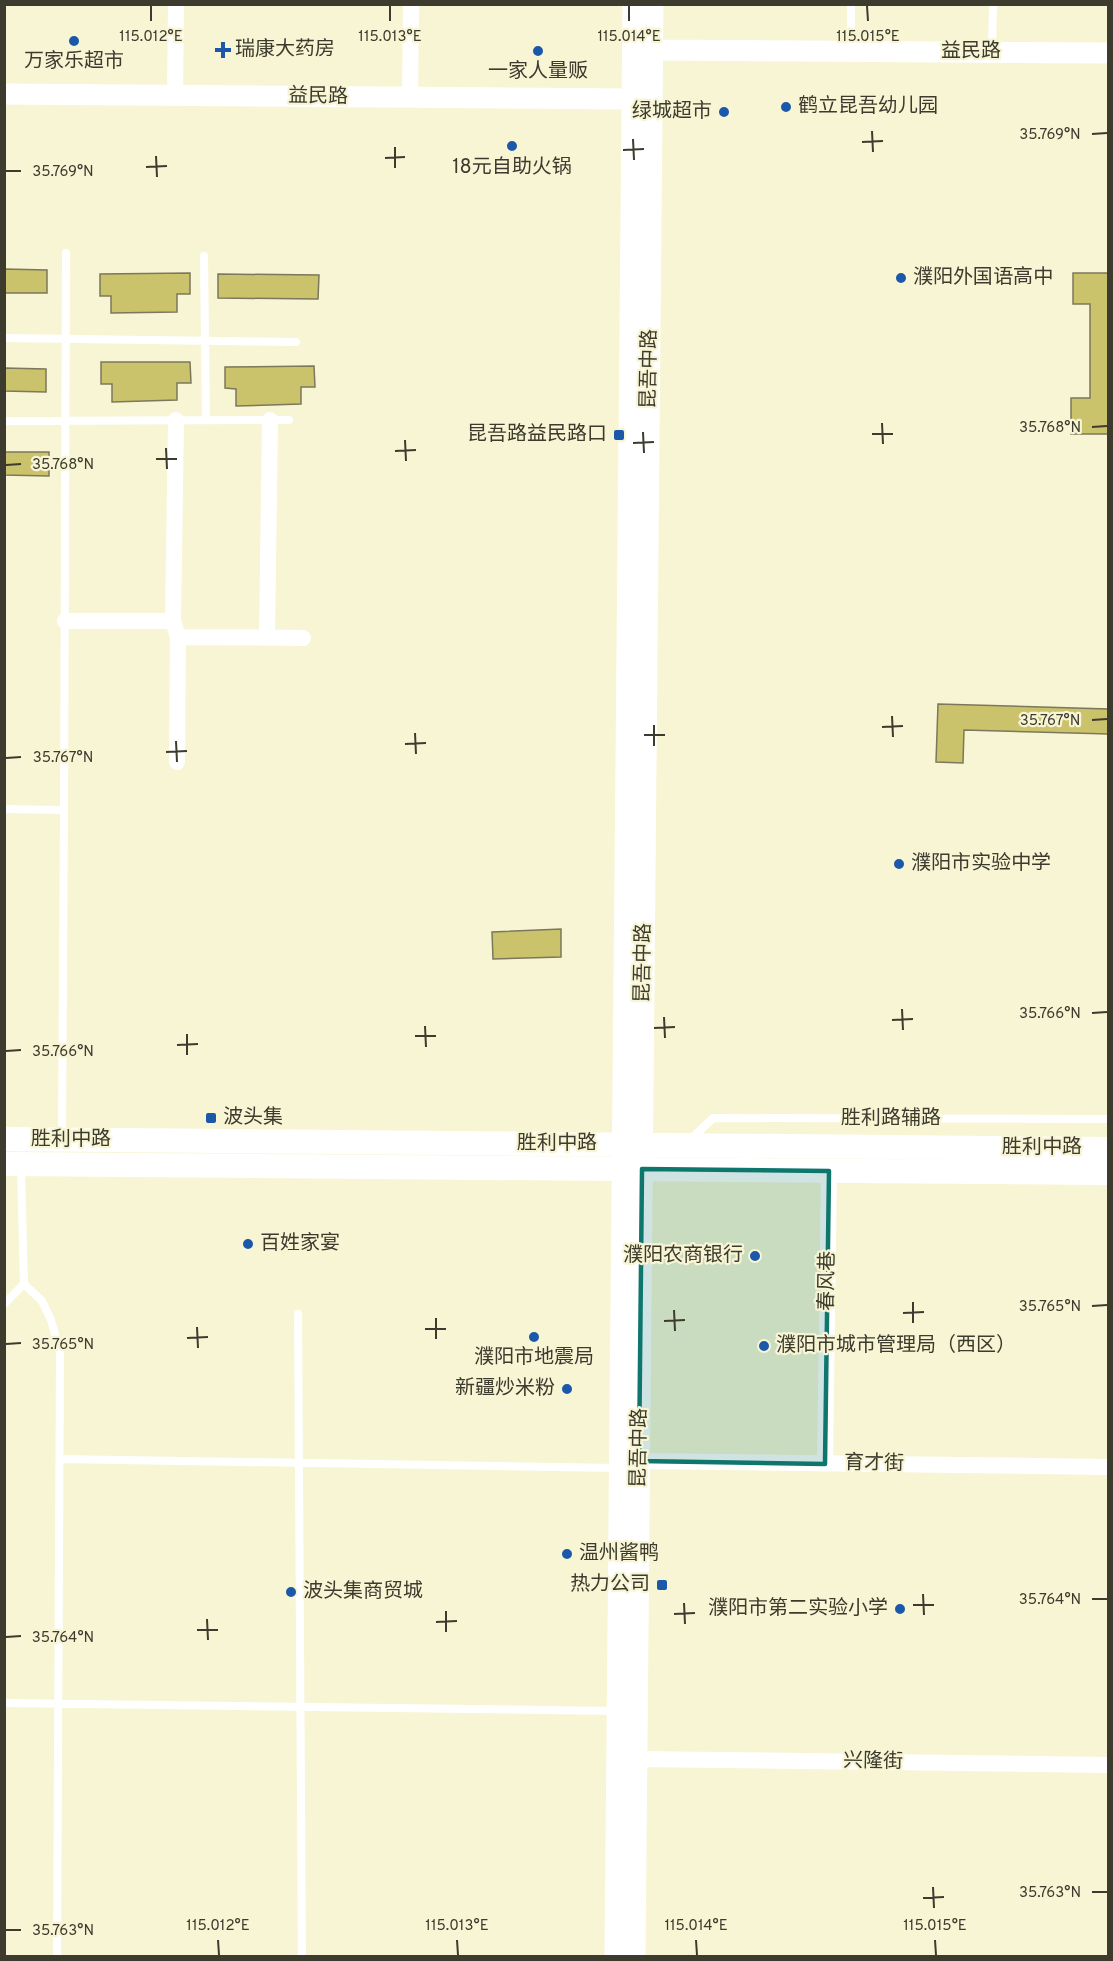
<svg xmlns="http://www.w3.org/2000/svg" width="1113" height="1961" font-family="Overpass,'Noto Sans SC',sans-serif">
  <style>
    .building { fill: #cbc26c; stroke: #7b785c; stroke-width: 1.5 }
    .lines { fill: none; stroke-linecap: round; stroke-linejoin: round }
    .service { stroke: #fff; stroke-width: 8 }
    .minor { stroke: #fff; stroke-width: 16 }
    .tertiary { stroke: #fff; stroke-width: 21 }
    .secondary { stroke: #fff; stroke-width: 24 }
    .marked { fill: #0f766e; fill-opacity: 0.2; stroke: #0f766e; stroke-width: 4.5; stroke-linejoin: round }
    .ticks { fill: none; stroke: #3c3b2e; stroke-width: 2 }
    .poi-dot { fill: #1c58a9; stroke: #f8f5d5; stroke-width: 2 }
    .labels { text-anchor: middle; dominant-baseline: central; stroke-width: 4.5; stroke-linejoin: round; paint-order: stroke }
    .poi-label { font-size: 20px; fill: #3c3b2e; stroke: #f8f5d5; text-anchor: start }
    .street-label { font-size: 20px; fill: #3c3b2e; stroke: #f8f5d5 }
    .ticks-label { font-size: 15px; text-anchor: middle; fill: #3c3b2e; stroke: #f8f5d5; stroke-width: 4.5; stroke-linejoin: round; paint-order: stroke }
  </style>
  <rect width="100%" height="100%" fill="#f8f5d5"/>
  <path class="building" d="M 4,269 L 47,270 L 47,293 L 4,293 Z
    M 190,273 L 190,294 L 177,294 L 177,312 L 111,313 L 111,296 L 100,296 L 100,274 Z
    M 1073,273 L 1108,273 L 1108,434 L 1071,434 L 1071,398 L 1090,398 L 1090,304 L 1073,304 Z
    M 218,274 L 319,275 L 318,299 L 218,298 Z
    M 101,362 L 190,362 L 191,383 L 177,383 L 177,400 L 112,402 L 112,384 L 101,384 Z
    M 314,366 L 315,387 L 301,387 L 301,404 L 236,406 L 236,389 L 225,388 L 225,367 Z
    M 4,368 L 46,369 L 46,392 L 4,391 Z
    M 4,452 L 49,452 L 49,476 L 4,475 Z
    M 938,704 L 1108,709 L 1108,734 L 964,730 L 963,763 L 936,762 Z
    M 561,929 L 561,957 L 493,959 L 492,932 Z"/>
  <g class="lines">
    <path class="service" d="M 851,51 L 851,4
      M 992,52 L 993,4
      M 204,256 L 206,420
      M 4,338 L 296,342
      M 4,421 L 289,420
      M 4,809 L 64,810 L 62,1136
      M 64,810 L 66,253
      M 689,1141 L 713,1118 L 1108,1119
      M 21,1167 L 24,1284 L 42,1301 L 51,1320 L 60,1352 L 57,1956
      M 4,1304 L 24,1284
      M 298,1314 L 302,1956
      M 60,1459 L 619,1468
      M 4,1703 L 616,1711"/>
    <path class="minor" d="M 175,95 L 176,4
      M 410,98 L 411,4
      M 176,420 L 173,621 L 178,637 L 177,762
      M 65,621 L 173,621
      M 178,637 L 303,638
      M 267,637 L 270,420
      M 639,1461 L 1108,1467
      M 825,1464 L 829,1171
      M 637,1759 L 1108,1765"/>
    <path class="tertiary" d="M 653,50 L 1108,53
      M 4,94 L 632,99
      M 615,1956 L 633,4
      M 635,1956 L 653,4"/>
    <path class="secondary" d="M 4,1139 L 1108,1149
      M 4,1164 L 1108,1173"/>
  </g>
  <path class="marked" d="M 642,1169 L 829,1171 L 825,1464 L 639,1461 Z"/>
  <path class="ticks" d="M 151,6 L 151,21M 390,6 L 390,21M 629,6 L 629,21M 867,6 L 868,21M 872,131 L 873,152M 1092,134 L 1107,133M 633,139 L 634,160M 862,142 L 883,141M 395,147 L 395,168M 623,150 L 644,149M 156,156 L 157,177M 385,158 L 405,157M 146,167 L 167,166M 6,171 L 21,171M 882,423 L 883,444M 1092,427 L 1107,426M 643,432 L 644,453M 872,434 L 893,434M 405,440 L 406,461M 633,443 L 654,442M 166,448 L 167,469M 395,451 L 416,450M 156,459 L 177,459M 6,465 L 21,464M 892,716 L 893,737M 1092,720 L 1107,719M 654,725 L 654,746M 882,727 L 903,726M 415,733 L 416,754M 644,735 L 665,735M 176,741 L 177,762M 405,744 L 426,743M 166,752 L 187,751M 6,758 L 21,757M 902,1009 L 903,1030M 1092,1013 L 1107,1012M 664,1017 L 665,1038M 892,1020 L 913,1019M 425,1026 L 426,1047M 654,1028 L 675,1027M 187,1034 L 187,1055M 415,1036 L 436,1036M 177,1045 L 198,1044M 6,1051 L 21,1050M 913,1302 L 913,1323M 1092,1306 L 1107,1305M 674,1310 L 675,1331M 903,1313 L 924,1312M 436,1318 L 436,1339M 664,1321 L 685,1320M 197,1327 L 198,1348M 425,1329 L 446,1329M 187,1338 L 208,1337M 6,1344 L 21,1343M 923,1594 L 924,1615M 1092,1599 L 1107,1599M 684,1603 L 685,1624M 913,1605 L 934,1605M 446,1611 L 446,1632M 674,1614 L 695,1613M 207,1619 L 208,1640M 436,1622 L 457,1621M 197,1630 L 218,1630M 6,1637 L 21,1636M 933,1887 L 934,1908M 1092,1892 L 1107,1892M 923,1898 L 944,1897M 6,1930 L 21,1930M 218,1940 L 219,1955M 457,1940 L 458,1955M 696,1940 L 697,1955M 935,1940 L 936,1955"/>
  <g class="poi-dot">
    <circle cx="74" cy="41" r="6"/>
    <path d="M220 41h6v6h6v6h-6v6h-6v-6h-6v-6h6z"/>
    <circle cx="538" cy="51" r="6"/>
    <circle cx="786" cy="107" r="6"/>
    <circle cx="724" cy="112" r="6"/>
    <circle cx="512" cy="146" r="6"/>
    <circle cx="901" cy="278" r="6"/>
    <rect x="613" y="429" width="12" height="12" rx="3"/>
    <circle cx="899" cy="864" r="6"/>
    <rect x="205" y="1112" width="12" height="12" rx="3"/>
    <circle cx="248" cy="1244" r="6"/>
    <circle cx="755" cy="1256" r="6"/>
    <circle cx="534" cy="1337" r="6"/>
    <circle cx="764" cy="1346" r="6"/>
    <circle cx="567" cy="1389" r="6"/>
    <circle cx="567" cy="1554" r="6"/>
    <rect x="656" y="1579" width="12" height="12" rx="3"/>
    <circle cx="291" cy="1592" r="6"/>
    <circle cx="900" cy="1609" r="6"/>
  </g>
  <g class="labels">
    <g class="poi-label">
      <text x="235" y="50">瑞康大药房</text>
      <text x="74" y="62" text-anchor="middle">万家乐超市</text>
      <text x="538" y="72" text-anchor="middle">一家人量贩</text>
      <text x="798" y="107">鹤立昆吾幼儿园</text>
      <text x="712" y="112" text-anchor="end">绿城超市</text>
      <text x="512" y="168" text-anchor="middle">18元自助火锅</text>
      <text x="913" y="278">濮阳外国语高中</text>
      <text x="607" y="435" text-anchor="end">昆吾路益民路口</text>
      <text x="911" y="864">濮阳市实验中学</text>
      <text x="223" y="1118">波头集</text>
      <text x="260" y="1244">百姓家宴</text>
      <text x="743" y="1256" text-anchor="end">濮阳农商银行</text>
      <text x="776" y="1346">濮阳市城市管理局（西区）</text>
      <text x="534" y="1358" text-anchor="middle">濮阳市地震局</text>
      <text x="555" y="1389" text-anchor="end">新疆炒米粉</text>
      <text x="579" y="1554">温州酱鸭</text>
      <text x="650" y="1585" text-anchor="end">热力公司</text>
      <text x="303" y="1592">波头集商贸城</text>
      <text x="888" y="1609" text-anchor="end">濮阳市第二实验小学</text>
    </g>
    <g class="street-label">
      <text x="971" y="52">益民路</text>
      <text transform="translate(318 97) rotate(1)">益民路</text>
      <text transform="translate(650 369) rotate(-89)">昆吾中路</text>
      <text transform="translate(644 963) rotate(-89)">昆吾中路</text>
      <text x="891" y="1119">胜利路辅路</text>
      <text x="71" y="1140">胜利中路</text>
      <text x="557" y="1144">胜利中路</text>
      <text x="1042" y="1148">胜利中路</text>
      <text transform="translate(828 1281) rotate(-89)">春风巷</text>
      <text transform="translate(640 1448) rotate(-89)">昆吾中路</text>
      <text transform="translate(874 1464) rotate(1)">育才街</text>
      <text transform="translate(873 1762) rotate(1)">兴隆街</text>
    </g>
  </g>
  <g class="ticks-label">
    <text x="151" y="41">115.012°E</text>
    <text x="390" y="41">115.013°E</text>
    <text x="629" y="41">115.014°E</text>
    <text x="868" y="41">115.015°E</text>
    <text x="1050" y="139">35.769°N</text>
    <text x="63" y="176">35.769°N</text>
    <text x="1050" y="432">35.768°N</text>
    <text x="63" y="469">35.768°N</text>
    <text x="1050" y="725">35.767°N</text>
    <text x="63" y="762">35.767°N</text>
    <text x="1050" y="1018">35.766°N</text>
    <text x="63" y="1056">35.766°N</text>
    <text x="1050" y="1311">35.765°N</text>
    <text x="63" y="1349">35.765°N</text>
    <text x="1050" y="1604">35.764°N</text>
    <text x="63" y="1642">35.764°N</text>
    <text x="1050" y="1897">35.763°N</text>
    <text x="218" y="1930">115.012°E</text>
    <text x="457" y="1930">115.013°E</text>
    <text x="696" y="1930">115.014°E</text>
    <text x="935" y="1930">115.015°E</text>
    <text x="63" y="1935">35.763°N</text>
  </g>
  <rect width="1113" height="1961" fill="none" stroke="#3c3b2e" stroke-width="12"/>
</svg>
